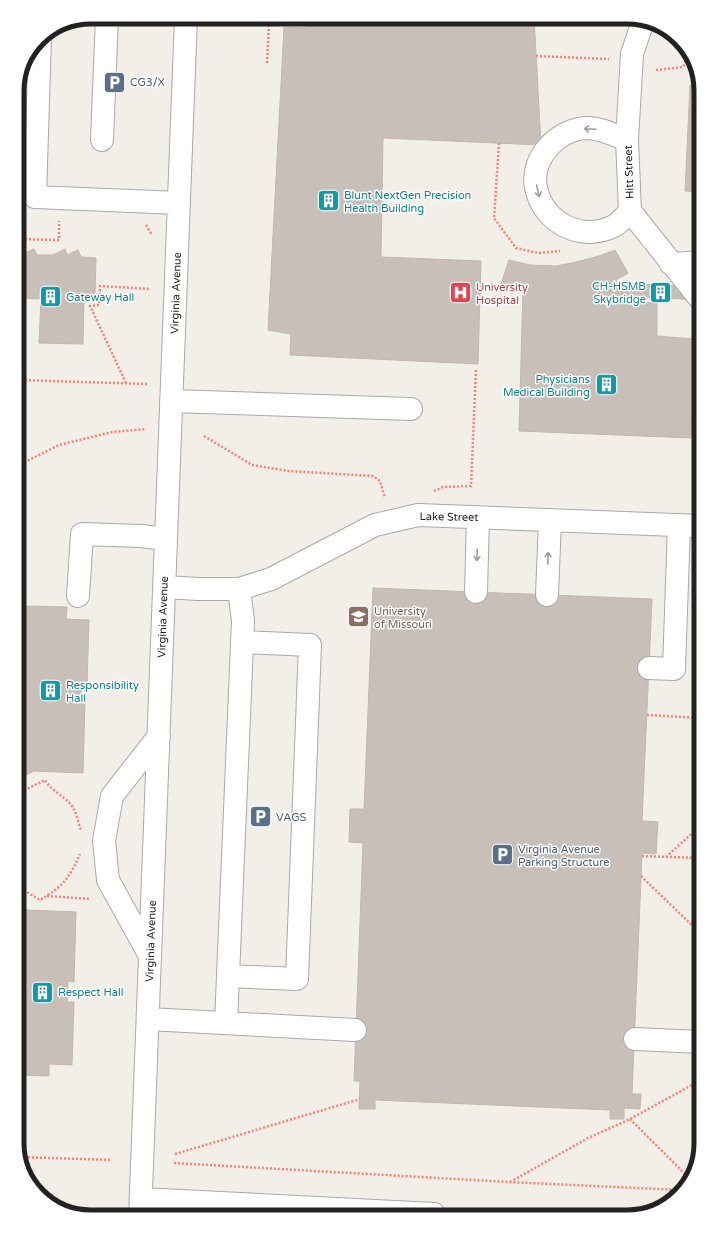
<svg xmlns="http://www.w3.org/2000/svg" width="718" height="1234" font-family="'Varela Round',sans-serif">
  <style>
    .building { fill: #c7bfb8; stroke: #c4b6ab }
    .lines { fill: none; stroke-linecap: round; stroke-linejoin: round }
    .minor-casing { stroke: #a9a9a9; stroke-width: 24 }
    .path { stroke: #fa8072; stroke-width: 2.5; stroke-dasharray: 2 2; stroke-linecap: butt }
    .minor { stroke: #fff; stroke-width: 22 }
    .oneway { stroke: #9c9c9c }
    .labels { text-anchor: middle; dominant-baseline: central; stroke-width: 3; stroke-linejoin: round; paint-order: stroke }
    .service-label { font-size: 11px; fill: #4e5e75; stroke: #fff; text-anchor: start }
    .street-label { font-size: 11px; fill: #222; stroke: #fff }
    .culture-label { font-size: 11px; fill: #0d838f; stroke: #fff; text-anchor: start }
    .health-label { font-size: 11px; fill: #be3a42; stroke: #fff; text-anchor: start }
    .education-label { font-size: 11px; fill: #785e54; stroke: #fff; text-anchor: start }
    .rim { fill: none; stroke: #222; stroke-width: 5 }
  </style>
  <rect width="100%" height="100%" fill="#f2efe9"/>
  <path class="building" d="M 306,17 L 534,17 L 541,145 L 383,138 L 381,257 L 481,261 L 478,364 L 290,355 L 291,334 L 268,330 L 284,27 L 306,28 Z
    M 690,85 L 700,85 L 701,91 L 701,192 L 685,191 Z
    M 20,248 L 22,254 L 34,249 L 37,255 L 53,255 L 65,249 L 67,255 L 78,250 L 81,257 L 96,258 L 95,296 L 84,295 L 83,344 L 39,343 L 41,299 L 17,298 L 17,249 Z
    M 615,250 L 628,273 L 616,280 L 626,302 L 657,303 L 657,336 L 694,339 L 691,438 L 519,431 L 523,289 L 501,284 L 509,260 L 530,265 L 556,266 L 576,262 L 599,256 Z
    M 618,283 L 701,287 L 701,300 L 623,296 Z
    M 373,588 L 652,599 L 642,821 L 658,822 L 656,854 L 642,853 L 632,1094 L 641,1094 L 640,1109 L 624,1108 L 624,1119 L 610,1119 L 610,1110 L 375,1100 L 375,1109 L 359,1109 L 360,1081 L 354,1081 L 363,843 L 349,842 L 350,809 L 364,809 Z
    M 26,606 L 67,607 L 66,619 L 89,620 L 87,684 L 81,683 L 81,701 L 85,701 L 83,773 L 34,771 L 17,779 L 17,701 L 22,698 L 22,681 L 19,681 L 19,676 L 18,676 L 19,635 L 21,635 L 22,618 L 26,618 Z
    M 17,903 L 28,910 L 76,912 L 74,982 L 68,981 L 67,1002 L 74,1002 L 72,1065 L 49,1064 L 49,1076 L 17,1075 Z"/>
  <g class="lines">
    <defs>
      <path id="minor" d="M 643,21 L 632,54 L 627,140 L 630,211 L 701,300
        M 40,38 L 35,197 L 179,203
        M 102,140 L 107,17
        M 627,140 C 614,135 601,128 587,128 C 557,129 530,159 536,188 C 544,224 582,242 614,226 C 620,223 625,216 630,211
        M 671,264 L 701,262
        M 171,401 L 411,409
        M 165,587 L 198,589 L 239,589 L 271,579 L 375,525 L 418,515 L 701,526
        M 476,592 L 478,517
        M 547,595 L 550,520
        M 78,596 L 82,534 L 141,536 L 166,539
        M 649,668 L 674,669 L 679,525
        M 150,956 L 108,880 L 104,841 L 112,796 L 159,736
        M 228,976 L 297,979 L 310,645 L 242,642
        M 148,1019 L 355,1030
        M 226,1023 L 243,621 L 239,589
        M 635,1039 L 701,1042
        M 141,1199 L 434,1214
        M 140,1217 L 186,17"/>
    </defs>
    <use href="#minor" class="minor-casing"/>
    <path class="path" d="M 536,56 L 609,59
      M 267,63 L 269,24 L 285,24 L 286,17
      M 656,70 L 683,67 L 689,54
      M 499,143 L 494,218 L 516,248 L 538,253 L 560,251
      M 146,225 L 152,235
      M 17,239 L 59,240 L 59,221
      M 17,380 L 148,384
      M 126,383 L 90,306 L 99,305 L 100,286 L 151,289
      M 204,436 L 252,465 L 289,471 L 373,476 L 380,481 L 385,498
      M 17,466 L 59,445 L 112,432 L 146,429
      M 434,491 L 443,487 L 471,486 L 476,368
      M 17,614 L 24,614
      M 647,715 L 701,718
      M 17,794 L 45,780 C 51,791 65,796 72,806 C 77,813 78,823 81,830
      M 642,856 L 701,858
      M 666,857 L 701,825
      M 641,876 L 701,934
      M 17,886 L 40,900 C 63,886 69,879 80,854
      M 47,896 L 91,899
      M 630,1119 L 690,1179
      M 175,1154 L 360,1099
      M 20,1157 L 112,1160
      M 174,1163 L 509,1182 L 681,1190
      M 510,1182 L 588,1138 L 630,1119 L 701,1080"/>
    <use href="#minor" class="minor"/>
  </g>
  <defs><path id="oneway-shaft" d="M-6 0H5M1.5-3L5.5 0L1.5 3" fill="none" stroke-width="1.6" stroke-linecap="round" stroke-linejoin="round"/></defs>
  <g class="oneway">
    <use href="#oneway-shaft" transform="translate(590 129) rotate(-177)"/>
    <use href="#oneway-shaft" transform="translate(538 191) rotate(77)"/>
    <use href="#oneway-shaft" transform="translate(477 555) rotate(92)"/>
    <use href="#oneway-shaft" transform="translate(548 558) rotate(-88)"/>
  </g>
  <defs>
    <symbol id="parking-square" viewBox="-11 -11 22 22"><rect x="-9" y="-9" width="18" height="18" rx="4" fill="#5c6f8a" stroke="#fff"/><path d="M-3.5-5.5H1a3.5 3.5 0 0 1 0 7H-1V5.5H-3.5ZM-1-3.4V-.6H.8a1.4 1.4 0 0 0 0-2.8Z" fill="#fff"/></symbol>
    <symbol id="building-square" viewBox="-11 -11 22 22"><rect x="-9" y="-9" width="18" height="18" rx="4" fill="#0f9aa8" stroke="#fff"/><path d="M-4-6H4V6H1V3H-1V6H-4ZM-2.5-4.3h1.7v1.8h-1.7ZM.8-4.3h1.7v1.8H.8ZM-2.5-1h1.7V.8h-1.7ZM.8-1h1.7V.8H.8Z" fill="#fff"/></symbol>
    <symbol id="hospital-square" viewBox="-11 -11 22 22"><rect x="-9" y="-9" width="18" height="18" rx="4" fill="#e0444e" stroke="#fff"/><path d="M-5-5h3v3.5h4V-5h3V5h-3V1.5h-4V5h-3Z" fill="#fff"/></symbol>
    <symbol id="university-square" viewBox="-11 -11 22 22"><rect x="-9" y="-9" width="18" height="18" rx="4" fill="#8d6e63" stroke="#fff"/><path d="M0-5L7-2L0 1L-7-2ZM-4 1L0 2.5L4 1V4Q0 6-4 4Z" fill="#fff"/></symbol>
  </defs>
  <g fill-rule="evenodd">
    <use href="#parking-square" x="102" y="70" width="25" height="25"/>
    <use href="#building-square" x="316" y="188" width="25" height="25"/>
    <use href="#building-square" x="648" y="280" width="25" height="25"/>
    <use href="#hospital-square" x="448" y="280" width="25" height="25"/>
    <use href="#building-square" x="38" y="284" width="25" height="25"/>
    <use href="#building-square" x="594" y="372" width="25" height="25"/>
    <use href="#university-square" x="346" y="604" width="25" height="25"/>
    <use href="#building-square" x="38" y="678" width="25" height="25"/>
    <use href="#parking-square" x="248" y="804" width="25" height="25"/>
    <use href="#parking-square" x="490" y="842" width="25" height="25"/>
    <use href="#building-square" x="30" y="980" width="25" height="25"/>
  </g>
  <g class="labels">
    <g class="service-label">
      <text x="130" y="82">CG3/X</text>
      <text x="276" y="817">VAGS</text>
      <text x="518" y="849">Virginia Avenue<tspan x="518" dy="13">Parking Structure</tspan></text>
    </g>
    <g class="street-label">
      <text transform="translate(629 172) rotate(-92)">Hitt Street</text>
      <text transform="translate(176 293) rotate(-88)">Virginia Avenue</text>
      <text transform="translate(449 517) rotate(1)">Lake Street</text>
      <text transform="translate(163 617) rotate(-88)">Virginia Avenue</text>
      <text transform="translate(151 941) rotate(-88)">Virginia Avenue</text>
    </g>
    <g class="culture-label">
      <text x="344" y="195">Blunt NextGen Precision<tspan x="344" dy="13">Health Building</tspan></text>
      <text x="646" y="286" text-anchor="end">CH-HSMB<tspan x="646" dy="13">Skybridge</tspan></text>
      <text x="66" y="297">Gateway Hall</text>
      <text x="590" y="379" text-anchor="end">Physicians<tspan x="590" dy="13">Medical Building</tspan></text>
      <text x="66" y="685">Responsibility<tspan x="66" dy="13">Hall</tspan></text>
      <text x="58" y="992">Respect Hall</text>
    </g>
    <g class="health-label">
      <text x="476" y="287">University<tspan x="476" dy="13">Hospital</tspan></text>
    </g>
    <g class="education-label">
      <text x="374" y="611">University<tspan x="374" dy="13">of Missouri</tspan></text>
    </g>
  </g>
  <path d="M0 0H718V1234H0ZM91 24H627A67 67 0 0 1 694 91V1143A67 67 0 0 1 627 1210H91A67 67 0 0 1 24 1143V91A67 67 0 0 1 91 24Z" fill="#fff" fill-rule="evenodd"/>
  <path class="rim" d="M91 24H627A67 67 0 0 1 694 91V1143A67 67 0 0 1 627 1210H91A67 67 0 0 1 24 1143V91A67 67 0 0 1 91 24Z"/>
</svg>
